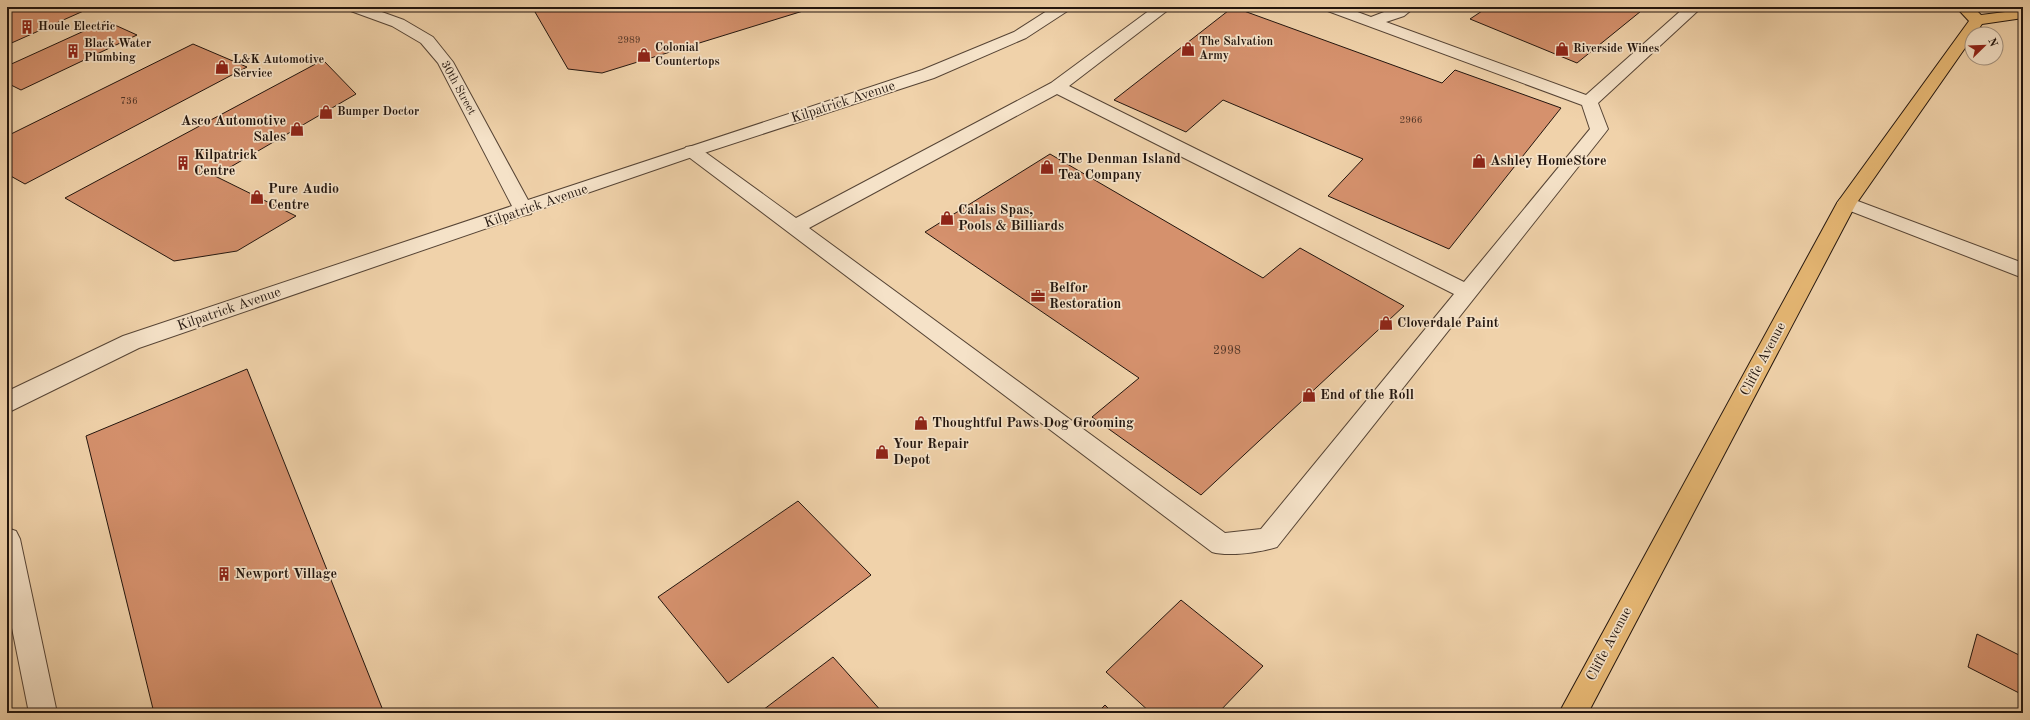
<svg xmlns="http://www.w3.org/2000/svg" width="2030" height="720" font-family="'Old Standard TT',serif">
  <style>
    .building { fill: #d5916d; stroke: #22150e }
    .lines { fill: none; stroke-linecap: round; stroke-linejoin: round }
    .lane-casing { stroke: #564435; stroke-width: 2 }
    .street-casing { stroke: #564435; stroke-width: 2 }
    .primary-casing { stroke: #22150e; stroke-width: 2 }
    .lane { fill: #f5e2c8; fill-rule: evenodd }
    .street { fill: #f5e2c8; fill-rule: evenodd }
    .primary { fill: #e8b975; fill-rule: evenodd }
    .labels { text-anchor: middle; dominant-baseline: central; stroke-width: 3.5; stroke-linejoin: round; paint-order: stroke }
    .far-number-label { font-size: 10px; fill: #4f3426 }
    .far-poi-label { font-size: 12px; font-weight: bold; fill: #22150e; stroke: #f5e2c8; text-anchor: start }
    .far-street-label { font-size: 12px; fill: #22150e; stroke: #f5e2c8 }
    .number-label { font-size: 12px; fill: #4f3426 }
    .street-label { font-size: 14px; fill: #22150e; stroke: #f5e2c8 }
    .poi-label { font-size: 14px; font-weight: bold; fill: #22150e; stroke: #f5e2c8; text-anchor: start }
  </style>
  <rect width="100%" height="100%" fill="#f0d2aa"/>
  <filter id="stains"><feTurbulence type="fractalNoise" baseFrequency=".005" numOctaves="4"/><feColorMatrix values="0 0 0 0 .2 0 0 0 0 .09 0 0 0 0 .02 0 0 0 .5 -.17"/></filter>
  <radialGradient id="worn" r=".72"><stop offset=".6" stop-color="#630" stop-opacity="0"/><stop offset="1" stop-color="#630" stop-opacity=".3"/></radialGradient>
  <path class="building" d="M 7,7 L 83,7 L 88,9 L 7,45 Z
    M 541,7 L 816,7 L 602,73 L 568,69 L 535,12 Z
    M 1233,7 L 1442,83 L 1455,70 L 1561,108 L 1449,249 L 1328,196 L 1363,159 L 1223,100 L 1186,132 L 1114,100 Z
    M 1488,7 L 1646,7 L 1577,63 L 1470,19 Z
    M 106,21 L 137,35 L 21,90 L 7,83 L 7,66 Z
    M 193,44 L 247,67 L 25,184 L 7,174 L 7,136 Z
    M 323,60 L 356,94 L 215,176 L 296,216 L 237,251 L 174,261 L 65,198 Z
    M 1050,154 L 1263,278 L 1300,248 L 1404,306 L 1201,495 L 1092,417 L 1139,378 L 925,232 Z
    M 247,369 L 384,713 L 154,713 L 86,436 Z
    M 798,501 L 871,575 L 728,683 L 658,597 Z
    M 1181,600 L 1263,666 L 1218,713 L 1151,713 L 1106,672 Z
    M 1977,634 L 2023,657 L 2023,695 L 1968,667 Z
    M 833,657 L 883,713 L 759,713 Z
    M 1105,705 L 1113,713 L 1097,713 Z"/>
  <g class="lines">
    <defs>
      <path id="lane" d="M 1154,7 L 1172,7 L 1069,86 L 1464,282 L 1590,129 L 1582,105 L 1325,10 L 1322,7 L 1344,7 L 1371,17 L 1397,7 L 1415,7 L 1404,16 L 1386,22 L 1586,95 L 1685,7 L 1702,7 L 1598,103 L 1608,129 L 1605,133 L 1277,547 C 1261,552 1228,557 1212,552 L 686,155 L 683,151 L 686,147 L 692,146 L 698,147 L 796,218 L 1051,83 ZM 1057,94 L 1454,294 L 1261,529 L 1225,533 L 809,228 Z
        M 1847,197 L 2023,263 L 2023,278 L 1840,207 L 1837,203 L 1840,199 Z
        M 7,528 L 16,531 L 20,539 L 57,713 L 29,713 L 7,603 Z"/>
      <path id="street" d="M 345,7 L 368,7 L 404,20 L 433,37 L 453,62 L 528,200 L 922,70 L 1014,32 L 1053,7 L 1072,7 L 1069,10 L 1026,38 L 934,78 L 698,155 L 532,212 L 531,214 L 522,216 L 139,348 L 7,413 L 7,392 L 10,390 L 123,336 L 512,206 L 438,63 L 421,43 L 392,26 L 348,10 Z"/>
      <path id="primary" d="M 1956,7 L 1973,7 L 1981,15 L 2013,11 L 2016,7 L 2023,7 L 2023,18 L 1982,24 L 1975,34 L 1972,34 L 1972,38 L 1856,204 L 1588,713 L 1559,713 L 1837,203 L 1969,21 Z"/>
    </defs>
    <use href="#lane" class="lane-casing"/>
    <use href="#street" class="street-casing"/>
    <use href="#primary" class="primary-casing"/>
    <use href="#lane" class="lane"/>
    <use href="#street" class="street"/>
    <use href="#primary" class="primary"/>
  </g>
  <defs>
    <symbol id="building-bare" viewBox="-9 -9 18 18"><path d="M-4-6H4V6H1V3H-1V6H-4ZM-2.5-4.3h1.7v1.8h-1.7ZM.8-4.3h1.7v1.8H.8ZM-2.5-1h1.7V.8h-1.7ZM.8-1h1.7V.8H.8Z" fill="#8f2418" stroke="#f5e2c8" stroke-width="2.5" paint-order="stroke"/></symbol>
    <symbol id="shop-bare" viewBox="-9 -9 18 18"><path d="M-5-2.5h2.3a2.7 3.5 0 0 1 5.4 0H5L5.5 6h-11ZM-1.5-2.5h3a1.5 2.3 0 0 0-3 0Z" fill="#8f2418" stroke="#f5e2c8" stroke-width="2.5" paint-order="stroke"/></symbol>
    <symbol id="office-bare" viewBox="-9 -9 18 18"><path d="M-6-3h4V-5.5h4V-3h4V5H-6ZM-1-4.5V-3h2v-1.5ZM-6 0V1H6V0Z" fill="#8f2418" stroke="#f5e2c8" stroke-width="2.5" paint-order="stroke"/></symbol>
  </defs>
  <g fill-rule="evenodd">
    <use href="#building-bare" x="17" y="17" width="20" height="20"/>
    <use href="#shop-bare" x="1178" y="39" width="20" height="20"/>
    <use href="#shop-bare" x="1552" y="39" width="20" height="20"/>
    <use href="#building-bare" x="63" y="41" width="20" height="20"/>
    <use href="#shop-bare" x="634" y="45" width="20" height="20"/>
    <use href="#shop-bare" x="212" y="57" width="20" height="20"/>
    <use href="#shop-bare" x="316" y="102" width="20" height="20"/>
    <use href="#shop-bare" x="287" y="119" width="20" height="20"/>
    <use href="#shop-bare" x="1469" y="151" width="20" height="20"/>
    <use href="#building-bare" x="173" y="153" width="20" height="20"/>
    <use href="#shop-bare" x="1037" y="157" width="20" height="20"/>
    <use href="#shop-bare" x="247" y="187" width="20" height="20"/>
    <use href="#shop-bare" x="937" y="208" width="20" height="20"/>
    <use href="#office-bare" x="1028" y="286" width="20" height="20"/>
    <use href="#shop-bare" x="1376" y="313" width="20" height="20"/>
    <use href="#shop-bare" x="1299" y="385" width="20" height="20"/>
    <use href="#shop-bare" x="911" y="413" width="20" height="20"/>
    <use href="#shop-bare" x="872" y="442" width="20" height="20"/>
    <use href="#building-bare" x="214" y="564" width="20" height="20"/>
  </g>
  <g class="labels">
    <g class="far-number-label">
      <text x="629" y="40">2989</text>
      <text x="129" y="101">736</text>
      <text x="1411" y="120">2966</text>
    </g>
    <g class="far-poi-label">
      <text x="38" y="27">Houle Electric</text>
      <text x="1199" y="42">The Salvation<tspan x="1199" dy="14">Army</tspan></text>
      <text x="84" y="44">Black Water<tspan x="84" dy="14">Plumbing</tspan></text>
      <text x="655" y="48">Colonial<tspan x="655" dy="14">Countertops</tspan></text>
      <text x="1573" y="49">Riverside Wines</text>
      <text x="233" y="60">L&amp;K Automotive<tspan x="233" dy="14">Service</tspan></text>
      <text x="337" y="112">Bumper Doctor</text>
    </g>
    <g class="far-street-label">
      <text transform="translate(458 88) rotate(61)">30th Street</text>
    </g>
    <g class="number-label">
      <text x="1227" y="351">2998</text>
    </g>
    <g class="street-label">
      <text transform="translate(843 102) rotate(-18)">Kilpatrick Avenue</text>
      <text transform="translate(536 206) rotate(-19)">Kilpatrick Avenue</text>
      <text transform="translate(229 309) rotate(-19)">Kilpatrick Avenue</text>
      <text transform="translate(1763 359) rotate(-62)">Cliffe Avenue</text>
      <text transform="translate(1609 644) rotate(-62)">Cliffe Avenue</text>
    </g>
    <g class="poi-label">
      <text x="286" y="121" text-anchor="end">Asco Automotive<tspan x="286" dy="16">Sales</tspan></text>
      <text x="194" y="155">Kilpatrick<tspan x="194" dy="16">Centre</tspan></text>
      <text x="1058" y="159">The Denman Island<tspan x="1058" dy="16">Tea Company</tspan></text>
      <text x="1490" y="161">Ashley HomeStore</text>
      <text x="268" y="189">Pure Audio<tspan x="268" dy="16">Centre</tspan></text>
      <text x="958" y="210">Calais Spas,<tspan x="958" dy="16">Pools &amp; Billiards</tspan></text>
      <text x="1049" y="288">Belfor<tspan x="1049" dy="16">Restoration</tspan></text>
      <text x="1397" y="323">Cloverdale Paint</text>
      <text x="1320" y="395">End of the Roll</text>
      <text x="932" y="423">Thoughtful Paws Dog Grooming</text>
      <text x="893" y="444">Your Repair<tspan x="893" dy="16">Depot</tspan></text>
      <text x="235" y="574">Newport Village</text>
    </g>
  </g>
  <rect width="2030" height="720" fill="none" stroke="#f0d2aa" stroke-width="24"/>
  <rect x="8" y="8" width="2014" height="704" fill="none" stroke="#22150e" stroke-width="2"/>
  <rect x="12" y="12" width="2006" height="696" fill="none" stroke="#22150e"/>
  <g transform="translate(1984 46) rotate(67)"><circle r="19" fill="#f5e2c8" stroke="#a1907e"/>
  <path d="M0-3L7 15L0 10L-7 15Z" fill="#8f2418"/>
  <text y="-6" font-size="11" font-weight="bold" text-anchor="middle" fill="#22150e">N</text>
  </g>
  <rect width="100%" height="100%" filter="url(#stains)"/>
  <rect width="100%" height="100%" fill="url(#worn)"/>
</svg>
